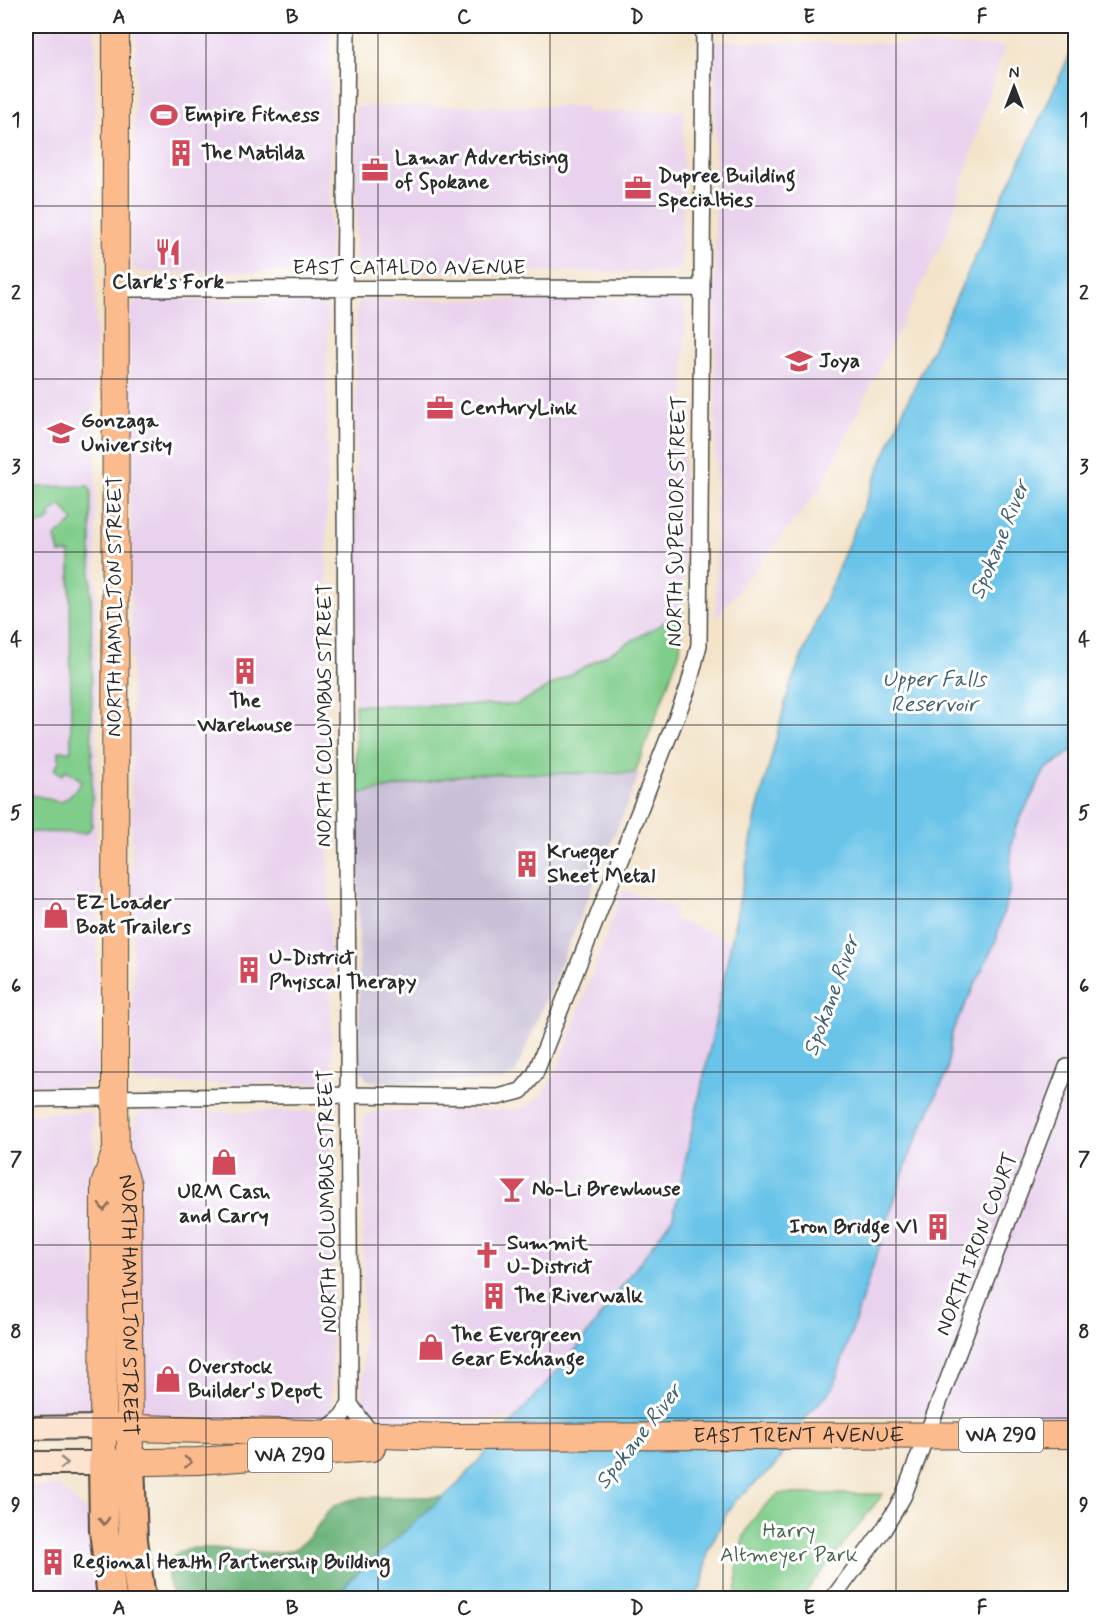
<svg xmlns="http://www.w3.org/2000/svg" width="1101" height="1624" font-family="Mynerve,sans-serif">
  <style>
    .built { fill: #e9d2ed }
    .industrial { fill: #c9bfd7 }
    .green { fill: #80cd8b; stroke: #567c5b; stroke-width: 1.5 }
    .forest { fill: #68b077; stroke: #4a6e51; stroke-width: 1.5 }
    .water { fill: #6bc4e9; stroke: #4b788a; stroke-width: 1.5 }
    .lines { fill: none; stroke-linecap: round; stroke-linejoin: round }
    .street-casing { stroke: #494743; stroke-width: 18 }
    .secondary-casing { stroke: #494743; stroke-width: 26 }
    .primary-casing { stroke: #494743; stroke-width: 28 }
    .highway-casing { stroke: #494743; stroke-width: 32 }
    .street { stroke: #fff; stroke-width: 15 }
    .secondary { stroke: #fde4d1; stroke-width: 22 }
    .primary { stroke: #fbbb8d; stroke-width: 26 }
    .highway { stroke: #fbbb8d; stroke-width: 28 }
    .oneway { stroke: #896c57 }
    .oneway2 { stroke: #94887e }
    .grid { fill: none; stroke: #2b2b2b; stroke-width: 1.5; stroke-opacity: 0.55 }
    .labels { text-anchor: middle; dominant-baseline: central; stroke-width: 6; stroke-linejoin: round; paint-order: stroke }
    .shield { fill: #fff; stroke: #6b6b6b; stroke-width: 1.5 }
    .shield-label { font-size: 20px; font-weight: bold; fill: #2b2b2b }
    .poi-label { font-size: 21px; font-weight: bold; fill: #2b2b2b; stroke: #fff; text-anchor: start }
    .street-label { font-size: 21px; fill: #2b2b2b; stroke: #fff }
    .park-label { font-size: 21px; fill: #49644d; stroke: #fff }
    .water-label { font-size: 22px; font-style: italic; fill: #41616e; stroke: #fff }
    .neatline { fill: none; stroke: #2b2b2b; stroke-width: 2 }
    .grid-label { font-size: 20px; text-anchor: middle; font-weight: bold; fill: #2b2b2b }
  </style>
  <rect width="100%" height="100%" fill="#fff"/>
  <filter id="ink" filterUnits="userSpaceOnUse"><feTurbulence type="fractalNoise" baseFrequency=".0167" numOctaves="2"/><feDisplacementMap in="SourceGraphic" scale="12" xChannelSelector="R" yChannelSelector="G"/><feConvolveMatrix kernelMatrix="1 2 1 2 8 2 1 2 1" color-interpolation-filters="sRGB"/></filter>
  <filter id="wash" filterUnits="userSpaceOnUse"><feTurbulence type="fractalNoise" baseFrequency=".008" numOctaves="4" result="noise"/><feDisplacementMap in="SourceGraphic" scale="24" xChannelSelector="R" yChannelSelector="G"/><feGaussianBlur stdDeviation="1.35" result="paint"/><feColorMatrix in="noise" values="0 0 0 0 0 0 0 0 0 0 0 0 0 0 0 0 0 1.4 0 .05"/><feComposite in="paint" operator="in"/></filter>
  <g filter="url(#wash)">
    <rect width="100%" height="100%" fill="#f3e3c9"/>
    <path class="built" d="M 26,26 L 95,26 L 97,1074 L 95,1080 L 85,1086 L 26,1086 Z
      M 132,26 L 330,26 L 330,257 L 325,269 L 313,272 L 140,272 L 133,268 L 131,263 L 136,38 Z
      M 715,41 L 1004,46 L 947,233 L 819,490 L 716,618 Z
      M 356,106 L 586,106 L 587,113 L 684,110 L 681,267 L 674,272 L 365,271 L 356,259 Z
      M 142,300 L 314,300 L 322,303 L 328,315 L 326,691 L 332,1070 L 326,1081 L 318,1083 L 146,1084 L 134,1081 L 133,1076 L 130,310 L 136,302 Z
      M 368,300 L 677,300 L 682,304 L 685,314 L 683,612 L 516,705 L 355,705 L 356,310 L 360,302 Z
      M 1075,600 L 1076,600 L 1076,719 L 1069,677 Z
      M 1075,728 L 1075,1417 L 807,1416 L 833,1388 L 909,1156 L 947,1072 L 952,1032 L 995,943 L 1012,867 L 1011,846 L 1015,829 L 1045,770 L 1073,750 Z
      M 623,889 L 676,909 L 673,918 L 730,941 L 709,1053 L 673,1217 L 577,1348 L 515,1419 L 435,1421 L 368,1418 L 363,1411 L 363,1118 L 374,1111 L 510,1110 L 528,1106 L 542,1095 L 557,1070 Z
      M 317,1111 L 328,1115 L 332,1125 L 332,1415 L 327,1419 L 145,1417 L 138,1401 L 134,1118 L 142,1112 Z
      M 85,1112 L 90,1113 L 94,1119 L 93,1402 L 88,1413 L 82,1417 L 26,1419 L 26,1113 Z
      M 26,1486 L 59,1486 L 95,1520 L 95,1598 L 26,1598 Z"/>
    <path class="industrial" d="M 640,773 L 515,1074 L 501,1081 L 376,1082 L 367,1080 L 360,1069 L 357,794 L 470,774 Z"/>
    <path class="green" d="M 88,486 L 91,490 L 92,826 L 87,833 L 26,832 L 26,795 C 60,795 55,817 82,781 L 66,770 L 62,775 L 54,769 L 59,762 L 59,751 L 71,751 L 70,553 L 59,553 L 55,537 L 74,521 L 61,505 L 49,514 L 51,518 L 44,524 L 26,524 L 26,487 Z
      M 683,612 L 680,651 L 635,773 L 470,774 L 357,794 L 355,705 L 516,705 Z
      M 778,1494 L 883,1494 L 801,1598 L 734,1598 C 738,1590 737,1580 737,1570 C 739,1536 751,1516 778,1494 Z"/>
    <path class="forest" d="M 363,1497 L 444,1497 L 352,1578 L 335,1598 L 174,1597 C 138,1511 262,1568 296,1548 C 313,1539 319,1519 333,1507 C 340,1501 353,1499 363,1497 Z"/>
    <path class="water" d="M 1075,44 L 1076,600 L 1069,677 L 1075,719 L 1073,750 L 1045,770 L 1015,829 L 1011,846 L 1010,889 L 995,943 L 952,1032 L 947,1072 L 909,1156 L 833,1388 L 807,1416 L 774,1467 L 736,1500 L 727,1513 L 708,1551 L 702,1587 L 691,1598 L 335,1598 L 352,1578 L 459,1483 L 577,1348 L 673,1217 L 709,1053 L 757,812 L 790,685 L 903,411 Z"/>
  </g>
  <g filter="url(#ink)">
    <g class="lines">
      <defs>
        <path id="street" d="M 347,26 L 344,305 L 350,1404 L 372,1435
          M 115,289 L 702,288
          M 26,1099 L 348,1095 L 498,1097 L 521,1091 L 535,1074 L 688,688 L 699,645 L 704,26
          M 321,1433 L 340,1419 L 350,1404
          M 833,1598 L 884,1529 L 903,1497 L 1067,1067"/>
        <path id="secondary" d="M 26,1428 L 103,1427
          M 26,1463 L 103,1463"/>
        <g id="primary">
          <path id="s1" d="M 116,26 L 115,1097 L 116,1150 L 128,1185 L 130,1463"/>
          <path d="M 116,1150 L 104,1185 L 103,1463 L 198,1461 L 372,1448"/>
          <path id="s2" d="M 103,1427 L 449,1437 L 1076,1435"/>
        </g>
        <path id="highway" d="M 103,1463 L 104,1530 L 112,1598
          M 130,1463 L 133,1540 L 141,1598"/>
      </defs>
      <use href="#street" class="street-casing"/>
      <use href="#secondary" class="secondary-casing"/>
      <use href="#primary" class="primary-casing"/>
      <use href="#highway" class="highway-casing"/>
      <use href="#street" class="street"/>
      <use href="#secondary" class="secondary"/>
      <use href="#primary" class="primary"/>
      <use href="#highway" class="highway"/>
    </g>
    <defs><path id="oneway-chevron" d="M-2-3.5L2.5 0L-2 3.5" fill="none" stroke-width="1.6" stroke-linecap="round" stroke-linejoin="round" transform="scale(1.5)"/></defs>
    <g class="oneway">
      <use href="#oneway-chevron" transform="translate(104 1207) rotate(90)"/>
      <use href="#oneway-chevron" transform="translate(188 1462) rotate(-2)"/>
      <use href="#oneway-chevron" transform="translate(104 1521) rotate(88)"/>
    </g>
    <use class="oneway2" href="#oneway-chevron" transform="translate(64 1463)"/>
  </g>
  <path class="grid" d="M 206,26 L 206,1598M 378,26 L 378,1598M 550,26 L 550,1598M 723,26 L 723,1598M 896,26 L 896,1598M 26,206 L 1076,206M 26,379 L 1076,379M 26,552 L 1076,552M 26,725 L 1076,725M 26,899 L 1076,899M 26,1072 L 1076,1072M 26,1245 L 1076,1245M 26,1418 L 1076,1418"/>
  <defs>
    <symbol id="stadium-bare" viewBox="-9 -9 18 18"><path d="M0-5a6.5 5 0 1 0 0 10a6.5 5 0 1 0 0-10ZM-3.5-1.8h7v3.6h-7Z" fill="#d1495b" stroke="#fff" stroke-width="2.5" paint-order="stroke"/></symbol>
    <symbol id="building-bare" viewBox="-9 -9 18 18"><path d="M-4-6H4V6H1V3H-1V6H-4ZM-2.5-4.3h1.7v1.8h-1.7ZM.8-4.3h1.7v1.8H.8ZM-2.5-1h1.7V.8h-1.7ZM.8-1h1.7V.8H.8Z" fill="#d1495b" stroke="#fff" stroke-width="2.5" paint-order="stroke"/></symbol>
    <symbol id="office-bare" viewBox="-9 -9 18 18"><path d="M-6-3h4V-5.5h4V-3h4V5H-6ZM-1-4.5V-3h2v-1.5ZM-6 0V1H6V0Z" fill="#d1495b" stroke="#fff" stroke-width="2.5" paint-order="stroke"/></symbol>
    <symbol id="restaurant-bare" viewBox="-9 -9 18 18"><path d="M-5-6h1v4h1v-4h1v4h1v-4h1v5L-1.5 .5V6h-2V.5L-5-1ZM5-6V6H3V1.5H1.5Q1.5-4 5-6Z" fill="#d1495b" stroke="#fff" stroke-width="2.5" paint-order="stroke"/></symbol>
    <symbol id="school-bare" viewBox="-9 -9 18 18"><path d="M0-5L7-2L0 1L-7-2ZM-4 1L0 2.5L4 1V4Q0 6-4 4Z" fill="#d1495b" stroke="#fff" stroke-width="2.5" paint-order="stroke"/></symbol>
    <symbol id="university-bare" viewBox="-9 -9 18 18"><path d="M0-5L7-2L0 1L-7-2ZM-4 1L0 2.5L4 1V4Q0 6-4 4Z" fill="#d1495b" stroke="#fff" stroke-width="2.5" paint-order="stroke"/></symbol>
    <symbol id="shop-bare" viewBox="-9 -9 18 18"><path d="M-5-2.5h2.3a2.7 3.5 0 0 1 5.4 0H5L5.5 6h-11ZM-1.5-2.5h3a1.5 2.3 0 0 0-3 0Z" fill="#d1495b" stroke="#fff" stroke-width="2.5" paint-order="stroke"/></symbol>
    <symbol id="bar-bare" viewBox="-9 -9 18 18"><path d="M-6-5H6L.8 .8V4.5H3.5V6h-7V4.5H-.8V.8Z" fill="#d1495b" stroke="#fff" stroke-width="2.5" paint-order="stroke"/></symbol>
    <symbol id="church-bare" viewBox="-9 -9 18 18"><path d="M-1.2-6h2.4v3.5h3.3v2.4h-3.3V6h-2.4V-.1h-3.3v-2.4h3.3Z" fill="#d1495b" stroke="#fff" stroke-width="2.5" paint-order="stroke"/></symbol>
  </defs>
  <g fill-rule="evenodd">
    <use href="#stadium-bare" x="145" y="96" width="38" height="38"/>
    <use href="#building-bare" x="162" y="134" width="38" height="38"/>
    <use href="#office-bare" x="356" y="151" width="38" height="38"/>
    <use href="#office-bare" x="619" y="169" width="38" height="38"/>
    <use href="#restaurant-bare" x="149" y="233" width="38" height="38"/>
    <use href="#school-bare" x="780" y="342" width="38" height="38"/>
    <use href="#office-bare" x="421" y="389" width="38" height="38"/>
    <use href="#university-bare" x="42" y="414" width="38" height="38"/>
    <use href="#building-bare" x="226" y="652" width="38" height="38"/>
    <use href="#building-bare" x="508" y="845" width="38" height="38"/>
    <use href="#shop-bare" x="37" y="896" width="38" height="38"/>
    <use href="#building-bare" x="230" y="951" width="38" height="38"/>
    <use href="#shop-bare" x="205" y="1143" width="38" height="38"/>
    <use href="#bar-bare" x="493" y="1170" width="38" height="38"/>
    <use href="#building-bare" x="919" y="1208" width="38" height="38"/>
    <use href="#church-bare" x="468" y="1236" width="38" height="38"/>
    <use href="#building-bare" x="475" y="1277" width="38" height="38"/>
    <use href="#shop-bare" x="412" y="1328" width="38" height="38"/>
    <use href="#shop-bare" x="149" y="1360" width="38" height="38"/>
    <use href="#building-bare" x="34" y="1543" width="38" height="38"/>
  </g>
  <g class="labels">
    <g class="shield">
      <rect x="959" y="1418" width="84" height="34" rx="4.5"/>
      <rect x="248" y="1438" width="84" height="34" rx="4.5"/>
    </g>
    <g class="shield-label">
      <text x="1001" y="1435">WA 290</text>
      <text x="290" y="1455">WA 290</text>
    </g>
    <g class="poi-label">
      <text x="184" y="115">Empire Fitness</text>
      <text x="201" y="153">The Matilda</text>
      <text x="395" y="158">Lamar Advertising<tspan x="395" dy="24">of Spokane</tspan></text>
      <text x="658" y="176">Dupree Building<tspan x="658" dy="24">Specialties</tspan></text>
      <text x="168" y="282" text-anchor="middle">Clark's Fork</text>
      <text x="819" y="361">Joya</text>
      <text x="460" y="408">CenturyLink</text>
      <text x="81" y="421">Gonzaga<tspan x="81" dy="24">University</tspan></text>
      <text x="245" y="701" text-anchor="middle">The<tspan x="245" dy="24">Warehouse</tspan></text>
      <text x="547" y="852">Krueger<tspan x="547" dy="24">Sheet Metal</tspan></text>
      <text x="76" y="903">EZ Loader<tspan x="76" dy="24">Boat Trailers</tspan></text>
      <text x="269" y="958">U-District<tspan x="269" dy="24">Phyiscal Therapy</tspan></text>
      <text x="532" y="1189">No-Li Brewhouse</text>
      <text x="224" y="1192" text-anchor="middle">URM Cash<tspan x="224" dy="24">and Carry</tspan></text>
      <text x="918" y="1227" text-anchor="end">Iron Bridge VI</text>
      <text x="507" y="1243">Summit<tspan x="507" dy="24">U-District</tspan></text>
      <text x="514" y="1296">The Riverwalk</text>
      <text x="451" y="1335">The Evergreen<tspan x="451" dy="24">Gear Exchange</tspan></text>
      <text x="188" y="1367">Overstock<tspan x="188" dy="24">Builder's Depot</tspan></text>
      <text x="73" y="1562">Regional Health Partnership Building</text>
    </g>
    <g class="street-label">
      <text x="409" y="268">EAST CATALDO AVENUE</text>
      <text transform="translate(677 521) rotate(-89)">NORTH SUPERIOR STREET</text>
      <text transform="translate(115 606) rotate(-90)">NORTH HAMILTON STREET</text>
      <text transform="translate(325 715) rotate(-90)">NORTH COLUMBUS STREET</text>
      <text transform="translate(328 1201) rotate(-91)">NORTH COLUMBUS STREET</text>
      <text transform="translate(977 1244) rotate(-69)">NORTH IRON COURT</text>
      <text stroke="none"><textPath href="#s1" startOffset="1281">NORTH HAMILTON STREET</textPath></text>
      <text stroke="none"><textPath href="#s2" startOffset="696">EAST TRENT AVENUE</textPath></text>
    </g>
    <g class="park-label">
      <text x="789" y="1531">Harry<tspan x="789" dy="24">Altmeyer Park</tspan></text>
    </g>
    <g class="water-label">
      <text transform="translate(1000 540) rotate(-68)">Spokane River</text>
      <text x="934" y="680">Upper Falls<tspan x="934" dy="25">Reservoir</tspan></text>
      <text transform="translate(832 996) rotate(-70)">Spokane River</text>
      <text transform="translate(639 1437) rotate(-52)">Spokane River</text>
    </g>
  </g>
  <rect width="1101" height="1624" fill="none" stroke="#fff" stroke-width="66"/>
  <g transform="translate(1014 87)" stroke="#ffffff" stroke-width="4.5" paint-order="stroke">
  <path d="M0-4.5L10 22L0 15L-10 22Z" fill="#2b2b2b"/>
  <text y="-9" font-size="16" font-weight="bold" text-anchor="middle" fill="#2b2b2b">N</text>
  </g>
  <rect x="33" y="33" width="1035" height="1558" class="neatline"/>
  <g class="grid-label">
    <text x="119" y="23">A</text>
    <text x="292" y="23">B</text>
    <text x="464" y="23">C</text>
    <text x="637" y="23">D</text>
    <text x="809" y="23">E</text>
    <text x="982" y="23">F</text>
    <text x="16" y="126">1</text>
    <text x="1084" y="126">1</text>
    <text x="16" y="299">2</text>
    <text x="1084" y="299">2</text>
    <text x="16" y="473">3</text>
    <text x="1084" y="473">3</text>
    <text x="16" y="646">4</text>
    <text x="1084" y="646">4</text>
    <text x="16" y="819">5</text>
    <text x="1084" y="819">5</text>
    <text x="16" y="992">6</text>
    <text x="1084" y="992">6</text>
    <text x="16" y="1165">7</text>
    <text x="1084" y="1165">7</text>
    <text x="16" y="1338">8</text>
    <text x="1084" y="1338">8</text>
    <text x="16" y="1511">9</text>
    <text x="1084" y="1511">9</text>
    <text x="119" y="1614">A</text>
    <text x="292" y="1614">B</text>
    <text x="464" y="1614">C</text>
    <text x="637" y="1614">D</text>
    <text x="809" y="1614">E</text>
    <text x="982" y="1614">F</text>
  </g>
</svg>
